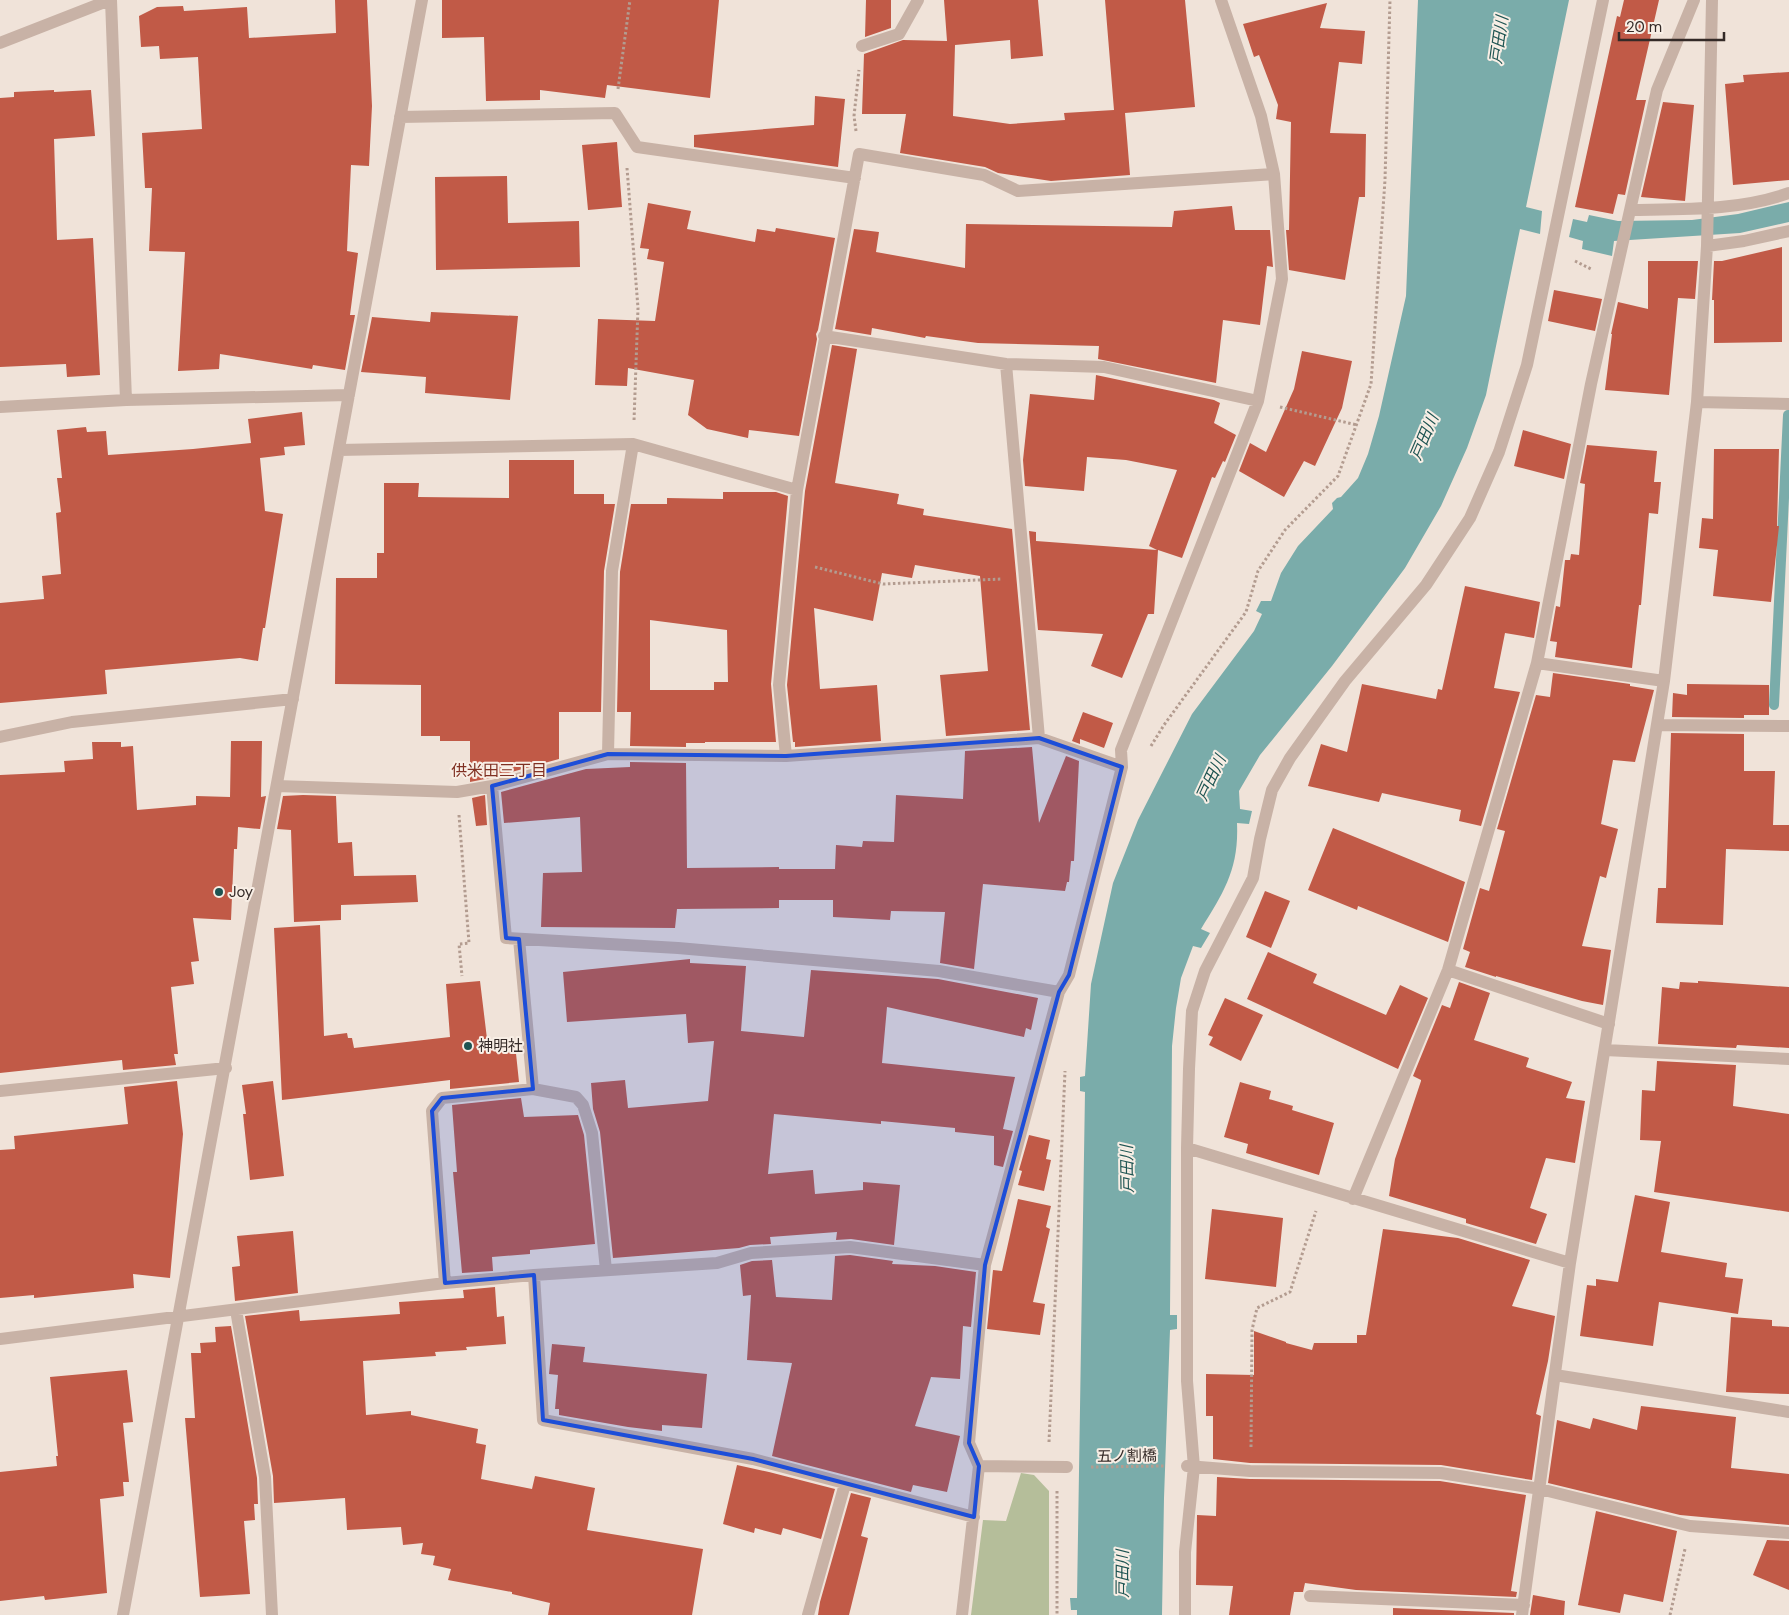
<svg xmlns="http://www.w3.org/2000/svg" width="1789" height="1615" font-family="'DM Sans','Noto Sans JP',sans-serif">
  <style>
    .green { fill: #b5be9a }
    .water { fill: #7aacaa }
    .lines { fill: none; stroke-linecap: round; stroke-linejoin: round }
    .stream { stroke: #7aacaa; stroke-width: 10 }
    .building { fill: #c15a47; fill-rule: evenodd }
    .path { stroke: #b39c90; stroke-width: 3; stroke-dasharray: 2.5 2.5; stroke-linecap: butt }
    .minor { stroke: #c8b2a6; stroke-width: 12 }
    .marked { fill: #1d4ed8; fill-opacity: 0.2; stroke: #1d4ed8; stroke-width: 4; stroke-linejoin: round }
    .poi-dot { fill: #1e5452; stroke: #f8eee5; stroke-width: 2 }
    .labels { text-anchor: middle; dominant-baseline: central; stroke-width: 4; stroke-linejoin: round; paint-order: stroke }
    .poi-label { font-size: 15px; fill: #342a27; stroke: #f8eee5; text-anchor: start }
    .street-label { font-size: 15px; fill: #342a27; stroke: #f8eee5 }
    .water-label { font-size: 16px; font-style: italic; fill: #1e5452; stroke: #f8eee5 }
    .neighbourhood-label { font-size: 16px; fill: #803123; stroke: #f8eee5 }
  </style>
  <rect width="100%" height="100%" fill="#f0e3d9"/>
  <path class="green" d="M 1021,1473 L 1034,1475 L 1049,1491 L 1049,1615 L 971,1615 L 983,1520 L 1006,1521 Z"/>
  <path class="water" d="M 1418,0 L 1569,0 L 1526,207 L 1542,211 L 1540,234 L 1520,229 L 1486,395 L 1467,448 L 1441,506 L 1405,568 L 1332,666 L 1260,755 L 1239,791 L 1240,809 L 1252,811 L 1249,824 L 1237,823 C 1239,869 1224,892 1201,929 L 1210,933 L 1201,948 L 1193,946 L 1181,978 L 1176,1008 L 1172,1046 L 1170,1315 L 1177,1315 L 1177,1329 L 1170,1330 L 1164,1498 L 1162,1615 L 1077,1615 L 1077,1610 L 1071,1610 L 1070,1598 L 1077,1598 L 1085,1092 L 1080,1091 L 1080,1077 L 1085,1076 L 1091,984 L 1113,883 L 1138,820 L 1192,714 L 1254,631 L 1262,614 L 1256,611 L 1261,601 L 1271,601 L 1281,573 L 1298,546 L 1333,509 L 1332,503 L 1337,498 L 1341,497 L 1358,478 L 1368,454 L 1379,416 L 1406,296 Z
    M 1789,202 L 1789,222 L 1740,233 L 1614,241 L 1612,256 L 1582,249 L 1583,241 L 1569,237 L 1573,219 L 1587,222 L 1589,215 L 1618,221 L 1692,220 L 1738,214 Z"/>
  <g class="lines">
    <path class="stream" d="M 1774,705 L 1788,415"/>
  </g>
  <path class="building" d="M 335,0 L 367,0 L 372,106 L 369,166 L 351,165 L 347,251 L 358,253 L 350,315 L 355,315 L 345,370 L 313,365 L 312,369 L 220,354 L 219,369 L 178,371 L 185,252 L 149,251 L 152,188 L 145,188 L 142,133 L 202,129 L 198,57 L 160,59 L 159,46 L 141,47 L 139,16 L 157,7 L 183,6 L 184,11 L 247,7 L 249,38 L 336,33 Z
    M 442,0 L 719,0 L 710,98 L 607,85 L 605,98 L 540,90 L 540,100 L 486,101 L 484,37 L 442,38 Z
    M 866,0 L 891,0 L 891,28 L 865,37 Z
    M 944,0 L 1038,0 L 1043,56 L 1011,59 L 1010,40 L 955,45 L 953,116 L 1010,124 L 1065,120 L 1064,113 L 1114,110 L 1105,0 L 1185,0 L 1195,107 L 1125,113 L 1130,175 L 1051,181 L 998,173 L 985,167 L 900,153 L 906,114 L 862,114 L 864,54 L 903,40 L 947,41 Z
    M 1624,0 L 1659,0 L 1636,100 L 1646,100 L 1625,195 L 1618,194 L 1613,214 L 1575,207 L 1617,16 L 1620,17 Z
    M 1327,3 L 1320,28 L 1365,31 L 1362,64 L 1339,62 L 1330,133 L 1366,134 L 1365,197 L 1359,197 L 1345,280 L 1289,270 L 1286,230 L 1289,230 L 1291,122 L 1276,119 L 1278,105 L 1259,55 L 1254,57 L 1243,24 Z
    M 1789,72 L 1789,180 L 1733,185 L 1725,84 L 1744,82 L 1743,75 Z
    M 54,90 L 54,92 L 91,90 L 95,136 L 54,139 L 57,240 L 93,238 L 100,375 L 67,377 L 66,364 L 0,367 L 0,98 L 14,97 L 14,92 Z
    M 815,96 L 845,99 L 838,167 L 694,147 L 694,135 L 814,125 Z
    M 1663,102 L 1694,105 L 1685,201 L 1641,197 Z
    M 617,142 L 622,207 L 588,210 L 582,145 Z
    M 507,176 L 508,223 L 579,221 L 580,267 L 436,270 L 435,177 Z
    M 648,203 L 691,211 L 687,229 L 755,242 L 757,229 L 775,232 L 776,228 L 835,238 L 818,330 L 816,334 L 817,339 L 799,436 L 749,430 L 748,438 L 707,429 L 688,415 L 694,380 L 628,368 L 627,386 L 595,385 L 598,319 L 655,321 L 664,262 L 647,259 L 649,249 L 640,248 Z
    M 1232,206 L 1235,230 L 1270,230 L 1273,267 L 1267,266 L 1260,325 L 1223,320 L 1216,383 L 1098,359 L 1099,346 L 978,343 L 926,336 L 925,338 L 872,328 L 871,335 L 835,329 L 854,229 L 879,232 L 876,252 L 965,268 L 966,224 L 1172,227 L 1174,211 Z
    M 1782,247 L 1782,342 L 1714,343 L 1714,300 L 1712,300 L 1714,261 L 1722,261 Z
    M 1648,261 L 1698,261 L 1695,299 L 1678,298 L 1669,395 L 1605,390 L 1612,334 L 1611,334 L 1618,302 L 1648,309 Z
    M 1554,290 L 1602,299 L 1595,331 L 1548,321 Z
    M 431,312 L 518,316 L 510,400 L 425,393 L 426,377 L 361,372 L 372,317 L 430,322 Z
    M 832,345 L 857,349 L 835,483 L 899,494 L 897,504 L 924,509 L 923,515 L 1012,529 L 1030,730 L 946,736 L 940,675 L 988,671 L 980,576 L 915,565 L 912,578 L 882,573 L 873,621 L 814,608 L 820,689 L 877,685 L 881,741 L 795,747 L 795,742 L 793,742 L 787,685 L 805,491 Z
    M 1302,351 L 1352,361 L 1342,408 L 1315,466 L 1304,461 L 1284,497 L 1239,471 L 1250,443 L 1266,452 L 1294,389 Z
    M 1096,375 L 1214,400 L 1220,403 L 1214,423 L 1236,435 L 1225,462 L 1223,461 L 1215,478 L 1212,477 L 1182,558 L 1158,550 L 1154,614 L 1148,614 L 1122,678 L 1091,666 L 1103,634 L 1038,630 L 1029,531 L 1036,532 L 1036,541 L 1157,550 L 1149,546 L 1177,470 L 1126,460 L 1087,457 L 1084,491 L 1025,486 L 1023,460 L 1030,394 L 1094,400 Z
    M 302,412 L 305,445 L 284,447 L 285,455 L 260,458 L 265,511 L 283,514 L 265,628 L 263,628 L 258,661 L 240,658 L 105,670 L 107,694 L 0,703 L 0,603 L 44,599 L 42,576 L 61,574 L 56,513 L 61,512 L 57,478 L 62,478 L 57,430 L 86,427 L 87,432 L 106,431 L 108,455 L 193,449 L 251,443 L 248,419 Z
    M 1523,430 L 1571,444 L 1564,479 L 1514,466 Z
    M 1587,445 L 1657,451 L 1654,482 L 1661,482 L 1658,514 L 1649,513 L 1641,605 L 1639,605 L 1632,668 L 1555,657 L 1557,642 L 1550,641 L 1556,606 L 1560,607 L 1565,560 L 1570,560 L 1571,554 L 1579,555 L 1585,484 L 1580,483 Z
    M 1714,449 L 1779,449 L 1777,526 L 1779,526 L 1771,602 L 1713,596 L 1718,550 L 1699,548 L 1702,518 L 1713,519 Z
    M 509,460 L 574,460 L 574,494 L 604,494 L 604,504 L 615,504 L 604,571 L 601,712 L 559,712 L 559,759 L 490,778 L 470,782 L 470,741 L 440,741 L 440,736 L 421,736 L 421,685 L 335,684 L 336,578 L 377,578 L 377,553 L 384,553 L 384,483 L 419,483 L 418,497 L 509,498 Z
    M 723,492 L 776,492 L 788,496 L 771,684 L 776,742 L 705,742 L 705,743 L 686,743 L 686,747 L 630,746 L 631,712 L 617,712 L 620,572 L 631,504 L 667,504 L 667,498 L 723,499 ZM 650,620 L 727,630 L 728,682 L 714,682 L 714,690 L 650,690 Z
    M 1465,586 L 1540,602 L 1534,638 L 1505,633 L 1494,688 L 1520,692 L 1481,826 L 1459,821 L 1461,810 L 1382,793 L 1379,802 L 1308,786 L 1321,744 L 1347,752 L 1362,684 L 1436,699 L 1438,689 L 1442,690 Z
    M 1553,673 L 1630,684 L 1630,686 L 1654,690 L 1635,762 L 1613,760 L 1601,824 L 1618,829 L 1606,878 L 1600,876 L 1582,946 L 1611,950 L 1603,1005 L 1582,1001 L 1496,976 L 1496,977 L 1465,967 L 1470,952 L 1463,949 L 1480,888 L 1489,891 L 1505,831 L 1497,829 L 1536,695 L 1550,697 Z
    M 1687,684 L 1769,685 L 1769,715 L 1744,715 L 1744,718 L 1672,717 L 1673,693 L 1687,695 Z
    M 1083,712 L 1113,723 L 1104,748 L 1080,739 L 1080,744 L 1072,741 Z
    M 1671,733 L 1744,734 L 1744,771 L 1775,771 L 1773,825 L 1789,825 L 1789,851 L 1726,849 L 1723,925 L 1656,923 L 1658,888 L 1666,888 Z
    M 231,741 L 262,741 L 261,797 L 266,796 L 260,829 L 238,827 L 237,849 L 234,849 L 231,920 L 193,918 L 199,961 L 191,962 L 194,984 L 171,987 L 178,1054 L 174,1054 L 176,1065 L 123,1070 L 122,1060 L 0,1073 L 0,775 L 65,772 L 64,761 L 93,759 L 92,742 L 121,742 L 121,747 L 133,746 L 137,810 L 196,805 L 196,796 L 230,797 Z
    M 1032,747 L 1039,823 L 1066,756 L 1079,761 L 1074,861 L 1071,861 L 1069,882 L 1067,882 L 1065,891 L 983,884 L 974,969 L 940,963 L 945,912 L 891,911 L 890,920 L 833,917 L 833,900 L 779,900 L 779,908 L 677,909 L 675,928 L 541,927 L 543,873 L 582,872 L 580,817 L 504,823 L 501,792 L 586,769 L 630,767 L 630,762 L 686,763 L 687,868 L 779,867 L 779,869 L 835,869 L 836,845 L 862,847 L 863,841 L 894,842 L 896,795 L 963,799 L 965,751 Z
    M 303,795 L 336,796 L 338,843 L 352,842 L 354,876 L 416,875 L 418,902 L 341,905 L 341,920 L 294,922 L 291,830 L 277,829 L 283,796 Z
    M 485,795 L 487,825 L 476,826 L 472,798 Z
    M 1333,828 L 1465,882 L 1448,942 L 1358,906 L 1357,910 L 1308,890 Z
    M 1265,891 L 1290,901 L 1271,948 L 1246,937 Z
    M 320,925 L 324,1036 L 347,1033 L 348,1038 L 352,1038 L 354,1048 L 450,1037 L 446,984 L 480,981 L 488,1047 L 515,1044 L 519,1082 L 450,1089 L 450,1080 L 282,1100 L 274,928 Z
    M 1268,952 L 1317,974 L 1313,983 L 1386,1015 L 1400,985 L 1428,998 L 1398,1069 L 1247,999 Z
    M 690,959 L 690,963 L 746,966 L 741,1031 L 804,1037 L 811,970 L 938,979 L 1038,998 L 1031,1030 L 1026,1028 L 1024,1037 L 887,1007 L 882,1063 L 1015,1077 L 1003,1129 L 1013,1131 L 1003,1167 L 994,1165 L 994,1136 L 955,1132 L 955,1128 L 881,1121 L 881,1124 L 774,1114 L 768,1174 L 813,1170 L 815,1194 L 863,1190 L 863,1182 L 900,1185 L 894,1245 L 851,1239 L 836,1240 L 837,1232 L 770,1237 L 771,1244 L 750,1245 L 739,1248 L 613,1258 L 600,1132 L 593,1109 L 591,1083 L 625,1080 L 628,1108 L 708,1101 L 714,1041 L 688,1043 L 686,1014 L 567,1022 L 563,972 Z
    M 1698,981 L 1789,987 L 1789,1048 L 1737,1045 L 1736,1048 L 1658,1044 L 1662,987 L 1679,989 L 1680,982 L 1698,983 Z
    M 1459,982 L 1490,993 L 1474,1040 L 1529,1058 L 1526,1067 L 1572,1082 L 1566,1098 L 1585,1101 L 1575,1163 L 1546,1158 L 1530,1208 L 1547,1214 L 1536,1244 L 1466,1223 L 1466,1219 L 1389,1196 L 1395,1159 L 1421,1081 L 1421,1080 L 1413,1076 L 1442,1005 L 1450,1008 Z
    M 1225,998 L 1263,1015 L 1241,1061 L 1209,1045 L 1213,1037 L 1208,1035 Z
    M 1657,1061 L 1736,1065 L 1733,1106 L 1789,1114 L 1789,1212 L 1654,1192 L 1661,1141 L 1640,1140 L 1642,1090 L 1655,1091 Z
    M 177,1081 L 183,1134 L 170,1278 L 133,1274 L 134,1288 L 34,1298 L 34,1295 L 0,1298 L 0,1150 L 15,1149 L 14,1136 L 128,1124 L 124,1087 Z
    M 273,1081 L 284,1176 L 250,1180 L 243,1114 L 246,1114 L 242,1085 Z
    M 1240,1082 L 1271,1091 L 1269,1099 L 1293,1106 L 1292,1110 L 1334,1123 L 1319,1175 L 1246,1153 L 1248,1144 L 1224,1137 Z
    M 521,1098 L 524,1117 L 578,1115 L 584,1135 L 595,1244 L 530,1250 L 530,1254 L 492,1257 L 493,1271 L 462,1273 L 453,1172 L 457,1172 L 452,1105 Z
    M 1029,1135 L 1050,1140 L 1046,1159 L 1051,1160 L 1044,1191 L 1018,1185 L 1022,1171 L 1019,1170 Z
    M 1635,1195 L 1670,1202 L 1661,1252 L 1727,1263 L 1725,1277 L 1743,1279 L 1738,1314 L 1659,1302 L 1653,1346 L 1580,1336 L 1587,1285 L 1596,1286 L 1596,1279 L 1618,1282 Z
    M 1018,1199 L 1051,1206 L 1046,1227 L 1050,1229 L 1033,1302 L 1045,1304 L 1040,1335 L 987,1329 L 993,1270 L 1002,1271 Z
    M 1212,1209 L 1283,1218 L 1276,1287 L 1205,1279 Z
    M 1383,1229 L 1458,1238 L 1530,1260 L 1512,1306 L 1555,1316 L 1548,1361 L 1536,1414 L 1541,1416 L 1532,1480 L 1441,1465 L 1250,1463 L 1213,1459 L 1213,1416 L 1206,1416 L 1206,1374 L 1254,1375 L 1254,1331 L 1286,1342 L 1286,1343 L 1312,1350 L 1314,1343 L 1357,1343 L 1357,1335 L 1366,1335 Z
    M 293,1231 L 298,1293 L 235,1301 L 232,1267 L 240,1266 L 237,1236 Z
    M 850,1255 L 893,1261 L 892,1264 L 935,1266 L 976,1272 L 971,1327 L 963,1326 L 960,1379 L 931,1377 L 915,1426 L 960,1436 L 947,1492 L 913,1485 L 911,1492 L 772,1456 L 792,1363 L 747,1360 L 751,1295 L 743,1296 L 740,1265 L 752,1261 L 772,1260 L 776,1297 L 832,1300 L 835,1256 Z
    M 495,1287 L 497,1317 L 504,1316 L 506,1344 L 466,1347 L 467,1350 L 435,1352 L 436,1356 L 363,1361 L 366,1415 L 411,1411 L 411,1415 L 478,1429 L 476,1443 L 486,1445 L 481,1479 L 532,1489 L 535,1476 L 595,1488 L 587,1530 L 703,1549 L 692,1615 L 548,1615 L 550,1603 L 512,1594 L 512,1592 L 448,1580 L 451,1569 L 433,1565 L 435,1556 L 421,1554 L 423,1543 L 403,1545 L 401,1527 L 347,1530 L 345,1498 L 274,1503 L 273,1476 L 245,1316 L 299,1310 L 300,1321 L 400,1314 L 399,1302 L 464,1298 L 463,1290 Z
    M 1731,1317 L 1772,1320 L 1772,1326 L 1789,1327 L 1789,1394 L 1726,1392 Z
    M 231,1326 L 257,1478 L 258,1504 L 254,1504 L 255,1520 L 244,1521 L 250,1594 L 200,1597 L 185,1418 L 195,1418 L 191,1353 L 201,1353 L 200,1343 L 216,1342 L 215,1327 Z
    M 552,1344 L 585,1347 L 583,1362 L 707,1374 L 702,1428 L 662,1425 L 662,1431 L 628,1427 L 559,1415 L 559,1409 L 555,1409 L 558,1375 L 549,1374 Z
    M 127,1370 L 133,1422 L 123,1423 L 129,1482 L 123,1482 L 124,1496 L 100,1499 L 107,1593 L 45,1600 L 44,1596 L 0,1601 L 0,1472 L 57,1466 L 56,1456 L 58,1456 L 50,1377 Z
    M 1641,1406 L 1736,1417 L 1731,1468 L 1789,1474 L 1789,1525 L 1680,1515 L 1548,1483 L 1557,1420 L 1590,1429 L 1593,1418 L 1637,1430 Z
    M 737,1465 L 769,1472 L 835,1489 L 821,1539 L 783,1528 L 781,1535 L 755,1528 L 754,1533 L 723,1524 Z
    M 1217,1477 L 1250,1479 L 1440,1481 L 1526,1495 L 1511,1591 L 1517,1592 L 1516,1597 L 1356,1590 L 1305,1583 L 1303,1592 L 1294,1592 L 1290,1615 L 1229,1615 L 1233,1586 L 1196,1585 L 1197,1515 L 1216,1516 Z
    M 851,1493 L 871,1498 L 861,1536 L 868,1538 L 849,1615 L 818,1615 L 820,1602 Z
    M 1596,1511 L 1677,1531 L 1663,1602 L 1624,1594 L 1620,1613 L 1578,1605 Z
    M 1767,1540 L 1789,1541 L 1789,1590 L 1753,1575 Z
    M 1533,1595 L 1565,1601 L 1564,1615 L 1530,1615 Z
    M 1393,1608 L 1514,1613 L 1514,1615 L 1393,1615 Z"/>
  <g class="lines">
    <path class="path" d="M 618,89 L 630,0
      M 856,131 L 854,116 L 859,70
      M 627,168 L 638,308 L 634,421
      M 1575,261 L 1591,269
      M 1280,407 L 1357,425
      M 815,567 L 883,584 L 1002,579
      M 1151,746 L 1164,725 L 1246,612 L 1258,571 L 1285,530 L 1338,476 L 1371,384 L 1385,180 L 1390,0
      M 459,815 L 469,943 L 459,944 L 462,976
      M 1049,1442 L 1065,1071
      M 1251,1447 L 1252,1330 L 1257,1308 L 1290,1292 L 1316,1211
      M 1091,1467 L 1164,1466
      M 1057,1491 L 1057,1615
      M 1670,1615 L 1685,1549"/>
    <path class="minor" d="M 111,0 L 126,400
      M 0,43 L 110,0
      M 862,46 L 899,34 L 918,0
      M 400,117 L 615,113 L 637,147 L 855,178
      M 1630,210 C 1683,209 1738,211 1789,193
      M 1707,246 L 1744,241 L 1789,231
      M 824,336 L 1006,364 L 1104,367 L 1258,401
      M 1006,364 L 1039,738
      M 1697,402 L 1789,404
      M 0,407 L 126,400 L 349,395
      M 339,450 L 633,444 L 797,490
      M 1537,663 L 1664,681
      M 1657,725 L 1789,726
      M 0,737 L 72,722 L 293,699
      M 608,754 L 612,571 L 633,444
      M 786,756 L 779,685 L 797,490 L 859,154 L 984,175 L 1018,191 L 1274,174
      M 277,786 L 457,792 L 492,786
      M 519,939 L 533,1089
      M 1448,970 L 1609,1024
      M 1059,992 L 939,971 L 678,948 L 506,938 L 492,786 L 608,754 L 786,756 L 1039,738 L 1122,767
      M 1605,1050 L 1789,1059
      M 0,1091 L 226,1068
      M 1187,1148 L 1570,1263
      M 1353,1199 L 1448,970 L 1537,663 L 1591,384 L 1657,90 L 1694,0
      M 534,1275 L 543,1420 L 753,1459 L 974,1517
      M 445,1283 L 432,1111 L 442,1098 L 533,1089 L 576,1097 L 583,1105 L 592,1133 L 606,1270
      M 236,1310 L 265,1477 L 272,1615
      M 0,1339 L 445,1283 L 534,1275 L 717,1263 L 751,1253 L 850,1247 L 985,1265
      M 1555,1375 L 1789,1412
      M 979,1466 L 1067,1467
      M 1187,1466 L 1250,1471 L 1441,1473 L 1540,1489 L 1690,1526 L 1789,1533
      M 1310,1596 L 1524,1605
      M 123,1615 L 422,0
      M 808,1615 L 845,1484
      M 962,1615 L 979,1466 L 969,1443 L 985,1265 L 1059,992 L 1069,975 L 1122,767 L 1121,750 L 1258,401 L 1282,279 L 1274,174 L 1261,116 L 1221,0
      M 1185,1615 L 1185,1552 L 1194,1467 L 1187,1381 L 1187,1148 L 1189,1069 L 1192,1011 L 1205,971 L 1253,878 L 1260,839 L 1272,790 L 1290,758 L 1345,681 L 1426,585 L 1470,518 L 1499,452 L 1527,365 L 1603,0
      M 1522,1615 L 1570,1263 L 1664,681 L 1697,402 L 1707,246 L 1712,0"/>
  </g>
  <path class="marked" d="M 1039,738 L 1122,767 L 1069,975 L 1059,992 L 985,1265 L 969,1443 L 979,1466 L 974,1517 L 753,1459 L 543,1420 L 534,1275 L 445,1283 L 432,1111 L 442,1098 L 533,1089 L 519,939 L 506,938 L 492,786 L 608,754 L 786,756 Z"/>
  <g class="poi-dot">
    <circle cx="219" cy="892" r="5"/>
    <circle cx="468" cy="1046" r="5"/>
  </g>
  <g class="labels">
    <g class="poi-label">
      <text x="229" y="892">Joy</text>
      <text x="478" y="1046">神明社</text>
    </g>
    <g class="street-label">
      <text transform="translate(1127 1456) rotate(-1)">五ノ割橋</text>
    </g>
    <g class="water-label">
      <text transform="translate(1499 40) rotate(-82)">戸田川</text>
      <text transform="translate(1424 437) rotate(-67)">戸田川</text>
      <text transform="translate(1211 778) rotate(-65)">戸田川</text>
      <text transform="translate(1127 1169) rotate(-91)">戸田川</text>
      <text transform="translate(1122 1574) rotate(-90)">戸田川</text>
    </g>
    <g class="neighbourhood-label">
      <text x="499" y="770">供米田三丁目</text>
    </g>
  </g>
  <path d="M1619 32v8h105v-8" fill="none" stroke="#342a27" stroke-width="2.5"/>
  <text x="1626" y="32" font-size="15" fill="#342a27" stroke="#f8eee5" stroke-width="4" paint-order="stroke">20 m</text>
</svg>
